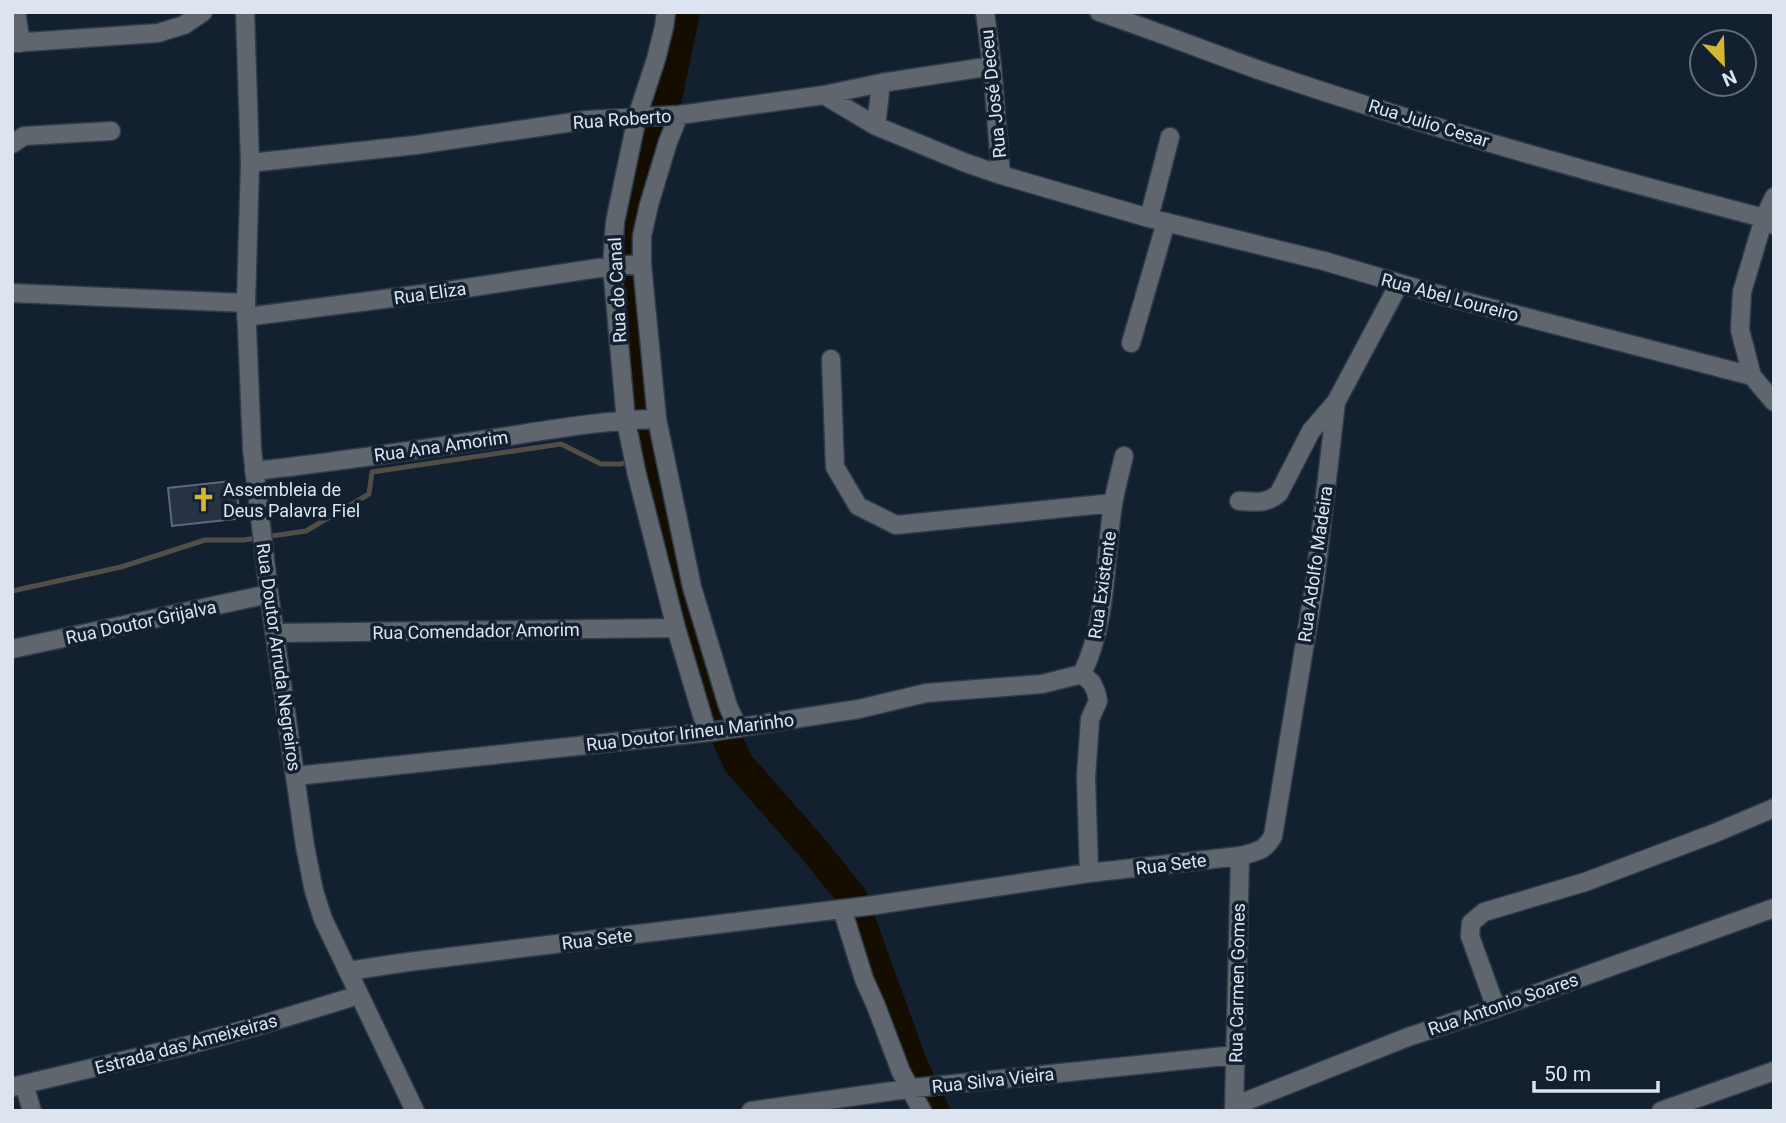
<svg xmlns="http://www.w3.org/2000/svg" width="1786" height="1123" font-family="Roboto,sans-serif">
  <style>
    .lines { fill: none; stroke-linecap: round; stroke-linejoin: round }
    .stream { stroke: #514e48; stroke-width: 5 }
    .river { stroke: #150e00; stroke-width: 30 }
    .building { fill: #273344; stroke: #5b6a7c; stroke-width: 2 }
    .minor-casing { stroke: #2f3b4a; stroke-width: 21 }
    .tertiary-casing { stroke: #2f3b4a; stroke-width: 21 }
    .minor { stroke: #5f666e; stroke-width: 18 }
    .tertiary { stroke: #5f666e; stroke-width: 18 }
    .labels { text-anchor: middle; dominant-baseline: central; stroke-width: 7; stroke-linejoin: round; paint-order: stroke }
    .street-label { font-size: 18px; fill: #dce4ef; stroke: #13202f }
    .poi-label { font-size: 18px; fill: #dce4ef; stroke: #13202f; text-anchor: start }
  </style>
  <rect width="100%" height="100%" fill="#13202f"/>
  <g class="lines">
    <path class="stream" d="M 12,591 L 121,567 L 205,540 L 243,540 L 306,531 L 369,494 L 372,472 L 561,444 L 601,464 L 621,464 L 649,453"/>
    <path class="river" d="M 685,12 L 666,104 L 650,152 L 622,228 L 640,401 L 651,462 L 711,706 L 739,764 L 811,846 L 852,897 L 914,1068 L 935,1111"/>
  </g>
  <path class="building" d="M 231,481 L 236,491 L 239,507 L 235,519 L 172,526 L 168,488 Z"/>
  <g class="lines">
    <defs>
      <path id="minor" d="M 16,12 L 21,43
        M 666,12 L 664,27 L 656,59 L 637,117 L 615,222 L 612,266 L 626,421 L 636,471 L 676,628 L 707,732
        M 985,12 L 992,66 L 1001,175
        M 1099,12 C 1153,30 1206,51 1259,70 C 1425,127 1594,174 1764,218 L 1774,225
        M 12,43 L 158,33 L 184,25 L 203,12
        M 824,95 L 876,126 L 966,163 L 1001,175 L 1149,218 L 1324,261 L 1429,292 L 1752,376
        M 679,115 L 668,142 L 649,205 L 642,236 L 642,264 L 657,419 L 692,587 L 728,706 L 738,728
        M 876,126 L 881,83
        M 12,144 L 24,136 L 111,131
        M 250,163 L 416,145 L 587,120 L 679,115 L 824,95 L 881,83 L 992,66
        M 1774,197 L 1764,218 L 1742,292 L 1740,330 L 1752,376 L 1774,402
        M 1149,218 L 1170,137
        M 12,293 L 246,303
        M 246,317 L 453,290 L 612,266 L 642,264
        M 1131,343 L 1166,222
        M 831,359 L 835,467 L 858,506 L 896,525 L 1113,503
        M 254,471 C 337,462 420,449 503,437 C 554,429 605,420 657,419
        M 1239,501 C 1255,502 1267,504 1279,493 L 1311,431 L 1336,402
        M 275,633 L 676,628
        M 12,649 L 269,594
        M 296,776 L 709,732 L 859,709 L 926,693 L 1042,684 L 1082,674
        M 1089,873 L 1086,777 L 1090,719 L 1098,701 L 1096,692 L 1092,683 L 1082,674 C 1108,620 1104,562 1113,504 C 1116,488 1120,472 1124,456
        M 842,909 L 864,979 L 876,1006 L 901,1072 L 922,1111
        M 348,971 L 408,962 L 875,905 L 1089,873 L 1240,856 C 1257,851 1264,852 1273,836 L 1315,582 L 1336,402 L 1399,284
        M 1496,1008 L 1470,936 L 1471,923 L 1484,912 L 1585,882 L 1715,833 L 1774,808
        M 24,1084 L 32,1111
        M 12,1087 L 185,1046 L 254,1027 L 359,995
        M 1234,1106 L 1408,1037 L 1496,1008 L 1774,908
        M 751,1111 L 914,1088 L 1235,1055
        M 1234,1111 L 1240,856
        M 1661,1111 L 1774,1071"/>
      <path id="tertiary" d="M 245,12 L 250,163 L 246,303 L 252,449 L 269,594 L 305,846 L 314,891 L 323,919 L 415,1111"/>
    </defs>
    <use href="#minor" class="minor-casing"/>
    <use href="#tertiary" class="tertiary-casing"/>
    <use href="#minor" class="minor"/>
    <use href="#tertiary" class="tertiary"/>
  </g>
  <defs>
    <symbol id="church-bare" viewBox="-9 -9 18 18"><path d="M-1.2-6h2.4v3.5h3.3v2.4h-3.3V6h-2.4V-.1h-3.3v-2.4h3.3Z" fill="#d5b534" stroke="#13202f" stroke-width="2.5" paint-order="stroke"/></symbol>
  </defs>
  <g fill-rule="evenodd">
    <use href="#church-bare" x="186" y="482" width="35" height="35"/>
  </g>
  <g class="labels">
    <g class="street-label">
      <text transform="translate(993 94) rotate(-96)">Rua José Deceu</text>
      <text transform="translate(622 119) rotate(-4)">Rua Roberto</text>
      <text transform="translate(1429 123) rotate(17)">Rua Julio Cesar</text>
      <text transform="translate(617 290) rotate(-93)">Rua do Canal</text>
      <text transform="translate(430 293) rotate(-8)">Rua Eliza</text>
      <text transform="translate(1450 297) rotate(15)">Rua Abel Loureiro</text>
      <text transform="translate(441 446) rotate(-8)">Rua Ana Amorim</text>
      <text transform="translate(1315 564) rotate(-82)">Rua Adolfo Madeira</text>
      <text transform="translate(1102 585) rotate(-82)">Rua Existente</text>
      <text transform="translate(141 622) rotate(-12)">Rua Doutor Grijalva</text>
      <text transform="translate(476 631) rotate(-1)">Rua Comendador Amorim</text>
      <text transform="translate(279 657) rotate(82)">Rua Doutor Arruda Negreiros</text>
      <text transform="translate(690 732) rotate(-7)">Rua Doutor Irineu Marinho</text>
      <text transform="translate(1171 864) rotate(-7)">Rua Sete</text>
      <text transform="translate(597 939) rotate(-7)">Rua Sete</text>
      <text transform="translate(1237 983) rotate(-89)">Rua Carmen Gomes</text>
      <text transform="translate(1503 1004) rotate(-19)">Rua Antonio Soares</text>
      <text transform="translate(186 1044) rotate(-15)">Estrada das Ameixeiras</text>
      <text transform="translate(993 1080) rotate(-6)">Rua Silva Vieira</text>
    </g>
    <g class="poi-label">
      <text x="223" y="489">Assembleia de<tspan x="223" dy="21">Deus Palavra Fiel</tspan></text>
    </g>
  </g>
  <rect width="1786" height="1123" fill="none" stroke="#dce4ef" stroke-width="28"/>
  <g transform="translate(1723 63) rotate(157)"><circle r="33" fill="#13202f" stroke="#636e7c" stroke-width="2"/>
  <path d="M0-5L12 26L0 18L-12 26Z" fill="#d5b534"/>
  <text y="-10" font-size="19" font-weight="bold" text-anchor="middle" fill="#dce4ef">N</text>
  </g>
  <path d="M1534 1081v10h124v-10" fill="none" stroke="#dce4ef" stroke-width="3.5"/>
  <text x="1544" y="1081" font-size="21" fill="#dce4ef" stroke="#13202f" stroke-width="5" paint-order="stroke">50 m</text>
</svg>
